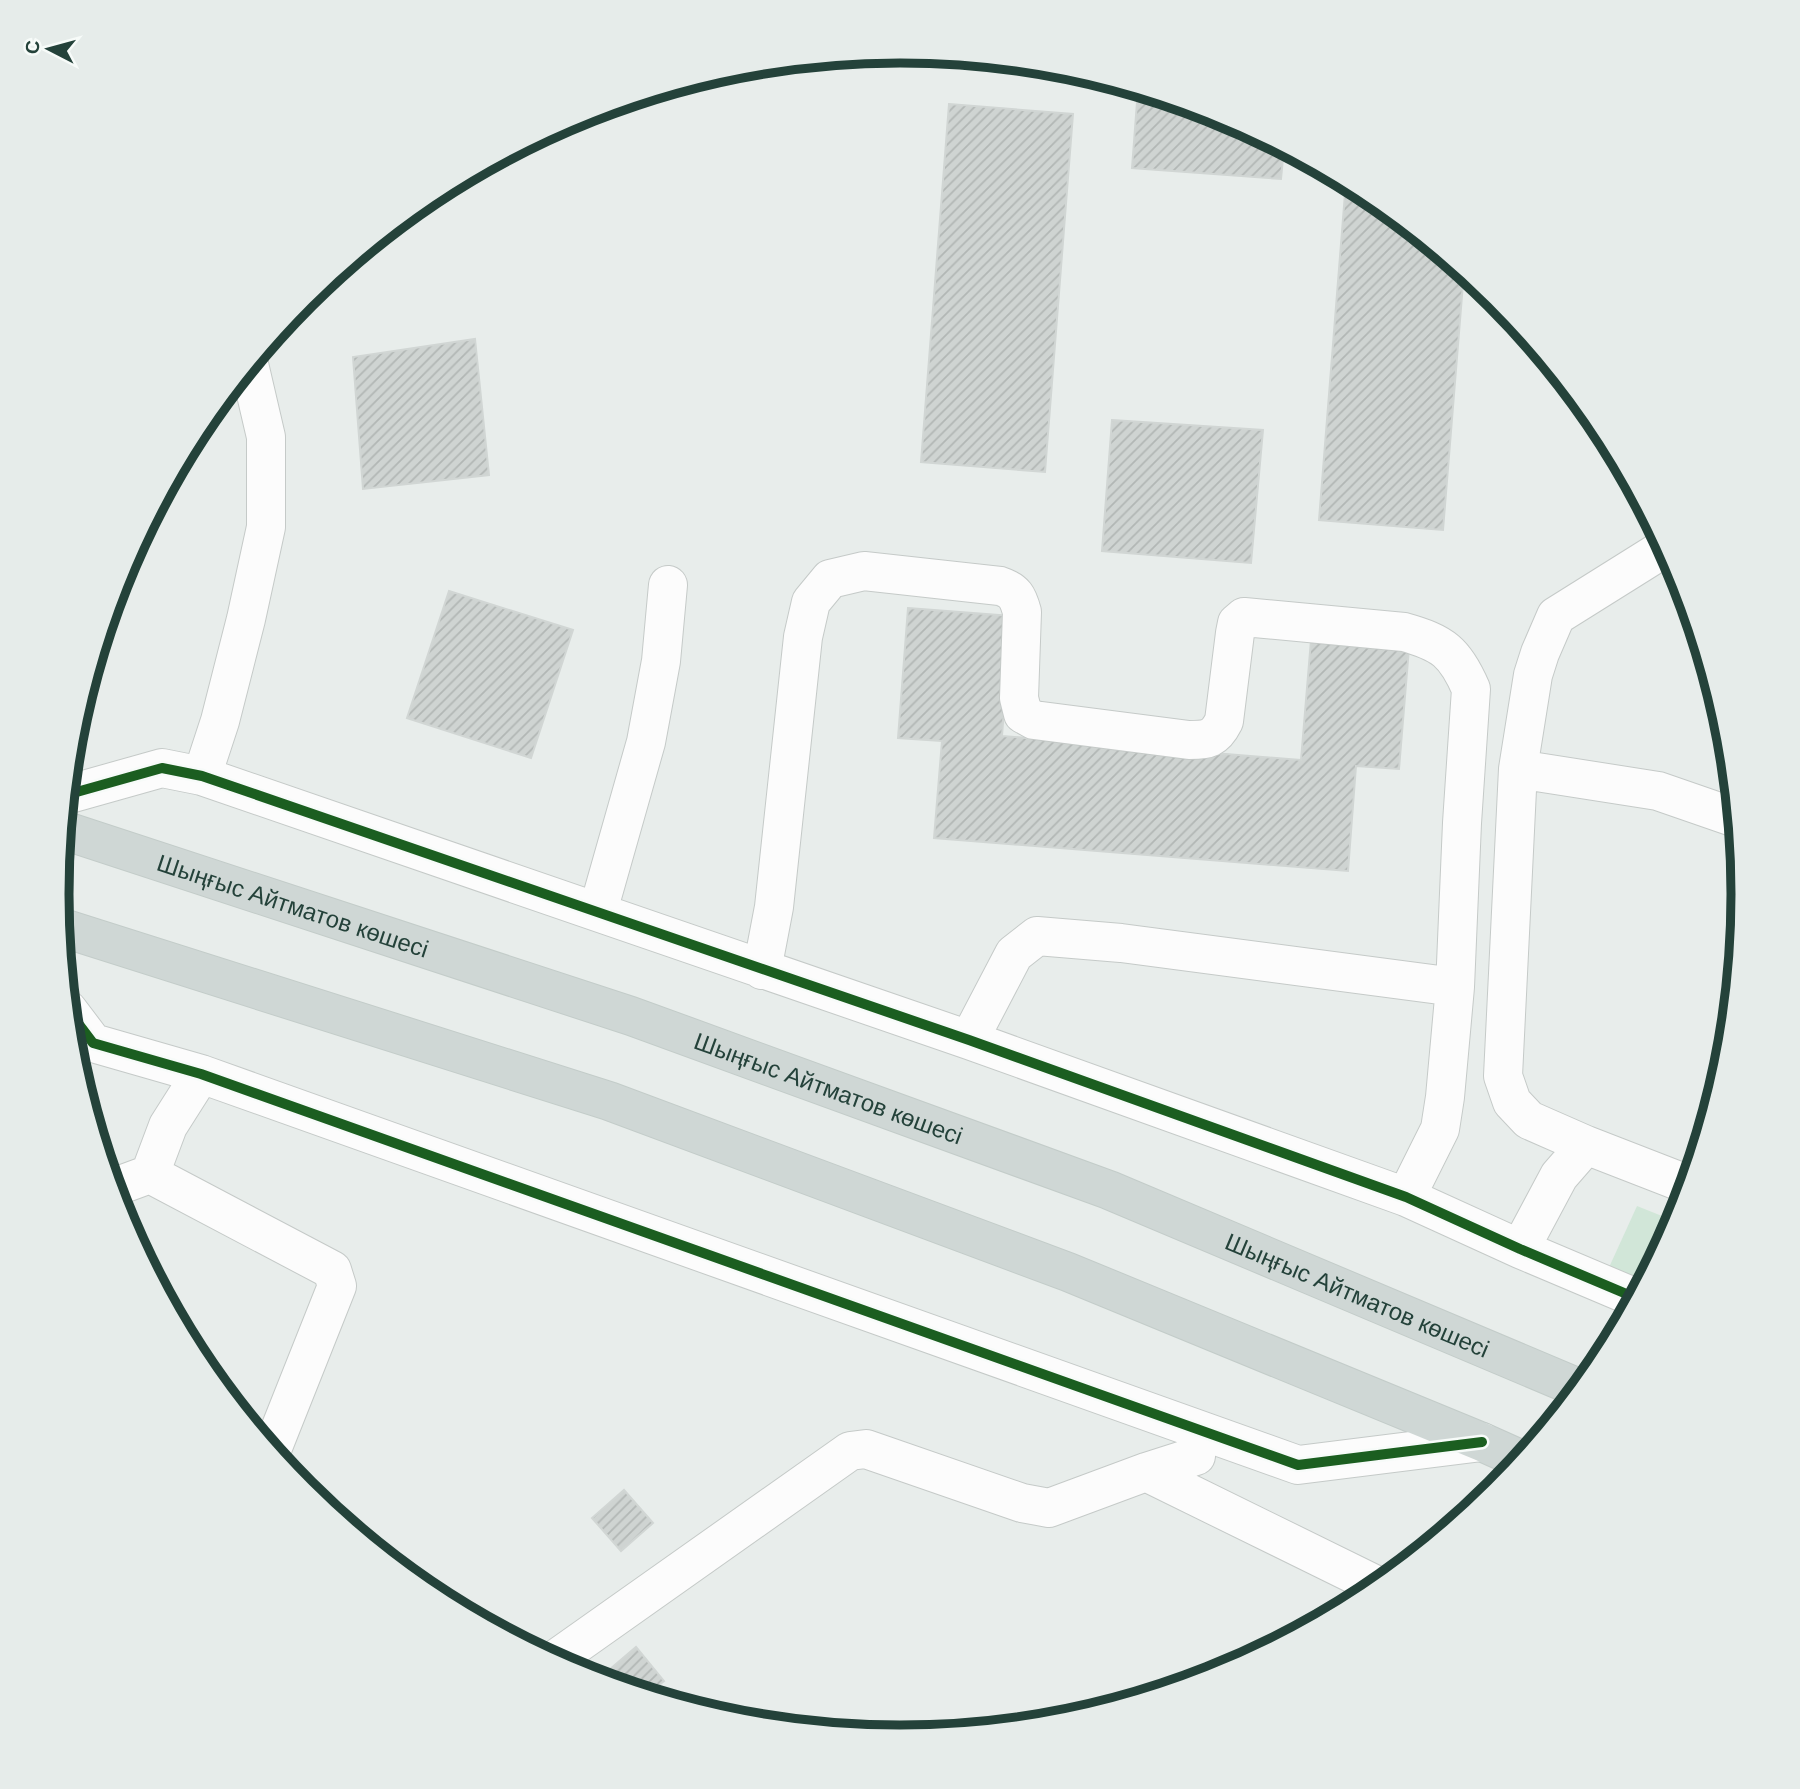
<svg xmlns="http://www.w3.org/2000/svg" width="1800" height="1789" font-family="'DM Sans',sans-serif">
  <style>
    .green { fill: #d1e6d8 }
    .building { fill: url(#building-hatch); stroke: #d1d6d4; stroke-width: 2 }
    .lines { fill: none; stroke-linecap: round; stroke-linejoin: round }
    .minor-casing { stroke: #c5cac8; stroke-width: 40 }
    .major-casing { stroke: #c3ccc9; stroke-width: 40 }
    .minor { stroke: #fcfcfc; stroke-width: 38 }
    .major { stroke: #cfd7d5; stroke-width: 38 }
    .cycleway-casing { stroke: #f7fbf9; stroke-width: 15 }
    .cycleway { stroke: #1b5e20; stroke-width: 10 }
    .labels { text-anchor: middle; dominant-baseline: central; stroke-width: 7; stroke-linejoin: round; paint-order: stroke }
    .street-label { font-size: 24px; fill: #24423a; stroke: #f7fbf9 }
    .rim { fill: none; stroke: #24423a; stroke-width: 9 }
  </style>
  <defs>
    <pattern id="building-hatch" width="6" height="6" patternUnits="userSpaceOnUse" patternTransform="scale(1.75)"><rect width="6" height="6" fill="#cfd4d2"/><path d="M-1 1l2-2M0 6l6-6M5 7l2-2" fill="none" stroke="#b2b7b5"/></pattern>
  </defs>
  <rect width="100%" height="100%" fill="#e8edeb"/>
  <path class="green" d="M 1637,1206 L 1677,1222 L 1651,1272 L 1622,1278 L 1606,1274 Z"/>
  <path class="building" d="M 1138,89 L 1223,115 L 1284,148 L 1281,179 L 1132,168 Z
    M 949,104 L 1073,114 L 1045,472 L 921,462 Z
    M 1346,181 L 1369,193 L 1464,271 L 1443,530 L 1319,520 Z
    M 475,339 L 489,475 L 363,489 L 353,357 Z
    M 1112,420 L 1263,430 L 1251,563 L 1102,551 Z
    M 449,591 L 573,630 L 531,758 L 407,718 Z
    M 908,608 L 1011,616 L 1002,736 L 1301,760 L 1311,640 L 1409,648 L 1399,769 L 1356,766 L 1348,871 L 934,838 L 942,741 L 898,738 Z
    M 624,1490 L 653,1523 L 621,1551 L 592,1518 Z
    M 636,1647 L 664,1681 L 647,1695 L 611,1684 L 603,1675 Z"/>
  <g class="lines">
    <defs>
      <path id="minor" d="M 1518,769 L 1658,791 L 1736,818
        M 202,776 L 220,721 L 246,619 L 266,527 L 266,437 L 249,364
        M 66,795 L 162,768 L 202,776 L 969,1040 L 1406,1197 L 1520,1249 L 1636,1298
        M 598,911 L 646,742 L 661,661 L 668,585
        M 762,970 L 774,907 L 803,637 L 811,602 L 830,579 L 864,571 L 1000,586 C 1015,591 1018,597 1022,612 L 1019,698 L 1023,714 L 1034,720 L 1189,740 C 1208,740 1215,739 1224,721 L 1235,633 L 1237,623 L 1244,617 L 1404,632 C 1443,643 1455,652 1471,689 L 1462,823 L 1455,987 L 1445,1097 L 1440,1129 L 1406,1197
        M 68,1010 L 93,1043 L 201,1074 L 1298,1465 L 1482,1442
        M 969,1040 L 1014,954 L 1037,936 L 1121,943 L 1455,987
        M 201,1074 L 168,1126 L 150,1174 L 332,1270 L 337,1286 L 271,1452
        M 1586,1145 L 1529,1120 L 1512,1102 L 1503,1076 L 1518,769 L 1533,675 L 1540,653 L 1556,616 L 1663,549 L 1664,542
        M 112,1188 L 150,1174
        M 1520,1249 L 1559,1176 L 1586,1145 L 1689,1185
        M 1146,1472 L 1380,1587
        M 553,1661 L 850,1451 L 866,1449 L 1022,1503 L 1049,1508 L 1146,1472 L 1196,1456"/>
      <g id="major">
        <path id="s1" d="M 63,830 L 631,1016 L 1109,1190 L 1581,1389"/>
        <path d="M 60,927 L 609,1101 L 1068,1272 L 1482,1442 L 1522,1460"/>
      </g>
    </defs>
    <use href="#minor" class="minor-casing"/>
    <use href="#major" class="major-casing"/>
    <use href="#minor" class="minor"/>
    <use href="#major" class="major"/>
    <defs>
      <path id="cycleway" d="M 66,795 L 162,768 L 202,776 L 969,1040 L 1406,1197 L 1520,1249 L 1636,1298
        M 68,1010 L 93,1043 L 201,1074 L 1298,1465 L 1482,1442"/>
    </defs>
    <use href="#cycleway" class="cycleway-casing"/>
    <use href="#cycleway" class="cycleway"/>
  </g>
  <g class="labels">
    <g class="street-label">
      <text stroke="none"><textPath href="#s1" startOffset="242">Шыңғыс Айтматов көшесі</textPath></text>
      <text stroke="none"><textPath href="#s1" startOffset="808">Шыңғыс Айтматов көшесі</textPath></text>
      <text stroke="none"><textPath href="#s1" startOffset="1376">Шыңғыс Айтматов көшесі</textPath></text>
    </g>
  </g>
  <path d="M0 0H1800V1789H0ZM69 894a831 831 0 1 1 1662 0a831 831 0 1 1-1662 0Z" fill="#e6ecea" fill-rule="evenodd"/>
  <path class="rim" d="M69 894a831 831 0 1 1 1662 0a831 831 0 1 1-1662 0Z"/>
  <g transform="translate(49 49) rotate(276)" stroke="#f7fbf9" stroke-width="5" paint-order="stroke">
  <path d="M0-5L12 26L0 18L-12 26Z" fill="#24423a"/>
  <text y="-10" font-size="19" font-weight="bold" text-anchor="middle" fill="#24423a">С</text>
  </g>
</svg>
